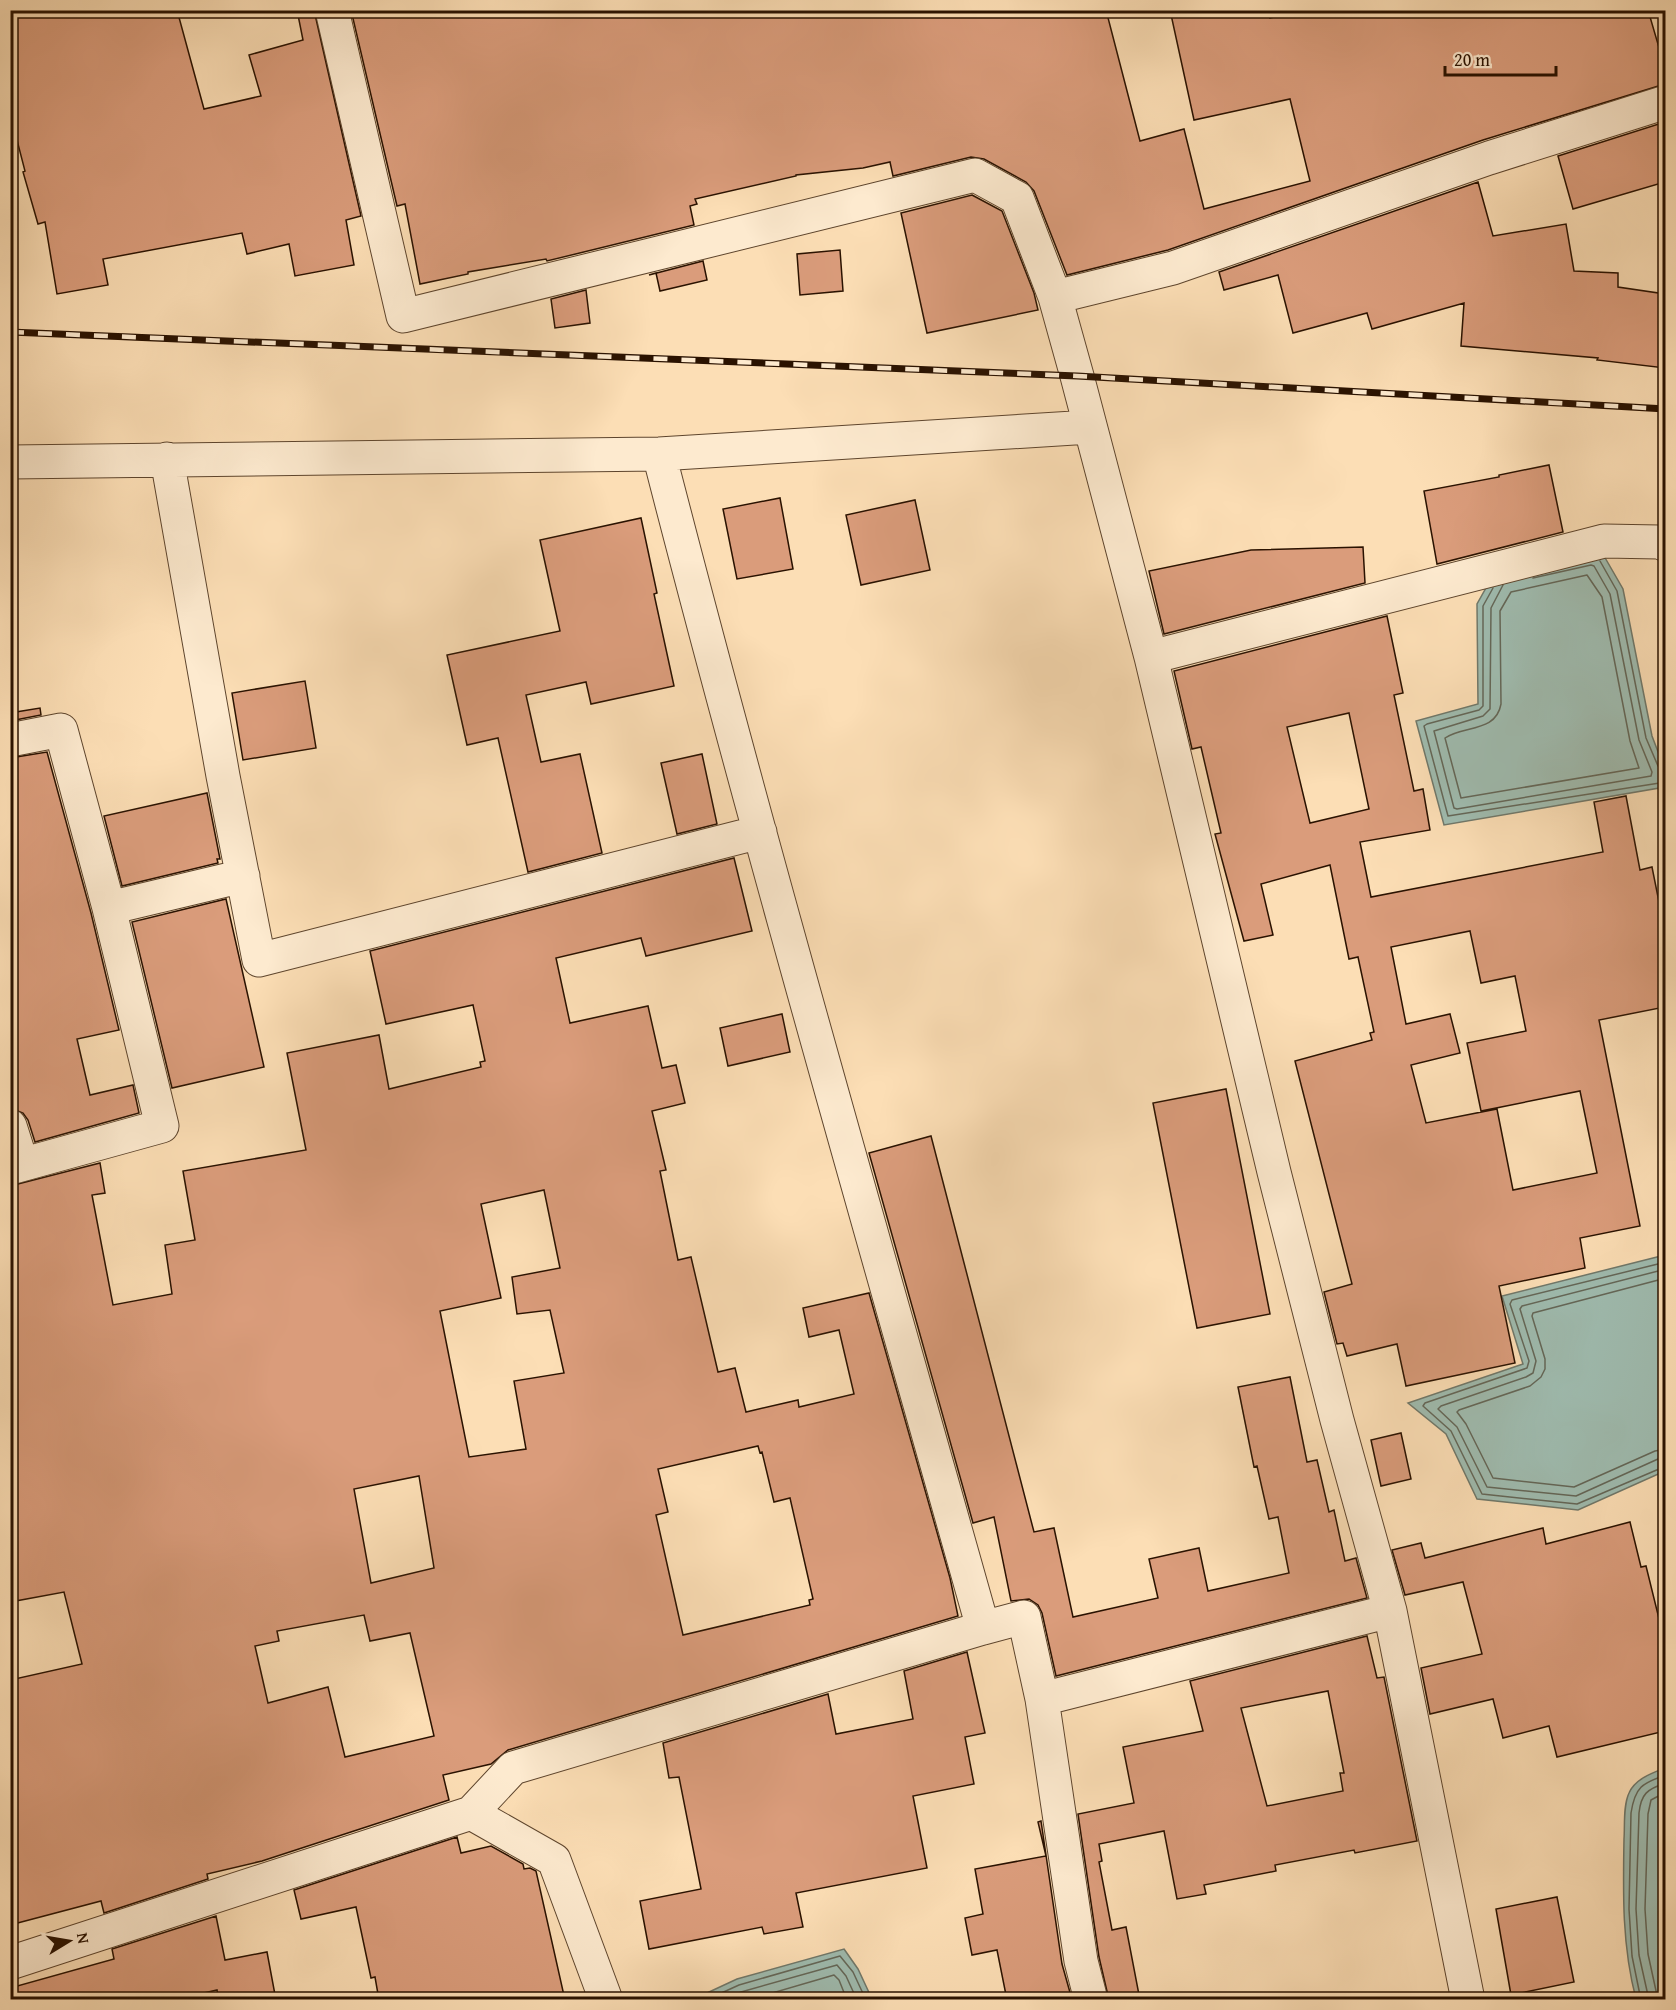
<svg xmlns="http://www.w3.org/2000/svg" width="1676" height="2010" font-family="'Gentium Book Plus',serif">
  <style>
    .water { fill: #9fbcb0; stroke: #70786a; stroke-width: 1.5 }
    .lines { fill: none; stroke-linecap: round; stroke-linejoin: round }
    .shore { stroke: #646758; stroke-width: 1.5 }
    .building { fill: #da9c7b; stroke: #2a1200; stroke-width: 1.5; fill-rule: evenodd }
    .minor-casing { stroke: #5e452d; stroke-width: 35 }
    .minor { stroke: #fdeacf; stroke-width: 33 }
    .rail-casing { stroke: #2a1200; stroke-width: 7 }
    .rail { stroke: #fdeacf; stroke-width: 4.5; stroke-dasharray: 14; stroke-linecap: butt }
  </style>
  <rect width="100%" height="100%" fill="#fcdeb5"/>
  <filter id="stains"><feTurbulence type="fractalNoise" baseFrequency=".00333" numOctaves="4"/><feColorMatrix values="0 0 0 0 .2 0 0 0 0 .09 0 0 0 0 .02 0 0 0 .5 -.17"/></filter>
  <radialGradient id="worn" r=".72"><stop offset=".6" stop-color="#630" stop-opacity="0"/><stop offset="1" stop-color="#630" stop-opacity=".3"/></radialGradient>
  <path class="water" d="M 1600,549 L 1623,589 L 1652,736 L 1665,770 L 1665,787 L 1444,825 L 1416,721 L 1478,704 L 1477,604 L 1495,572 Z
    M 1665,1255 L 1665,1471 L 1578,1510 L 1477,1499 L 1446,1434 L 1408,1403 L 1523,1364 L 1502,1296 Z
    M 1665,1768 L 1665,1999 L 1636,1999 C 1622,1946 1623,1894 1624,1839 C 1625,1825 1623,1806 1629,1793 C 1635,1779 1652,1773 1665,1768 Z
    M 844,1949 L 858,1969 L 872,1999 L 694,1999 L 737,1979 Z"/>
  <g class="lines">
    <path class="shore" d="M 1600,561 L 1617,591 L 1646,738 L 1658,766 L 1666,770
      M 1587,575 L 1602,597 L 1630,741 L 1639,768 L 1461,798 L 1445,738 C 1463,725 1496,733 1501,704 L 1500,611 L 1511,592 Z
      M 1503,585 L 1491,608 L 1490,709 L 1483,716 L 1434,731 L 1454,808 L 1457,809 L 1651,776 L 1652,772 L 1639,740 L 1610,594 L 1594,566 L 1591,565 L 1533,578
      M 1493,588 L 1483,606 L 1483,706 L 1479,710 L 1427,724 L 1424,726 L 1448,816 L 1666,782
      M 1666,1262 L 1512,1300 L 1510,1304 L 1529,1361 L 1527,1368 L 1425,1403 L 1423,1406 L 1451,1431 L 1482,1494 L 1577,1504 L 1666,1466
      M 1666,1269 L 1522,1306 L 1520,1309 L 1536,1361 L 1533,1373 L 1526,1377 L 1441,1406 L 1438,1409 L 1457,1427 L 1487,1487 L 1576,1496 L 1658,1459 L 1666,1458
      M 1666,1278 L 1533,1313 L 1532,1316 L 1545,1359 L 1545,1369 L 1541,1377 L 1530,1386 L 1459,1410 L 1457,1412 L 1466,1424 L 1493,1478 L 1574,1487 L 1655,1451 L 1666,1449
      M 706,2000 L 739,1985 L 840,1956 L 853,1972 L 866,2000
      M 724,2000 L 741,1992 L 837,1965 L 846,1976 L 857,2000
      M 748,2000 L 834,1975 L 839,1980 L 847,2000
      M 1641,2000 L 1632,1956 L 1629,1909 L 1631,1813 C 1635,1787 1642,1783 1666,1775
      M 1649,2000 L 1639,1955 L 1636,1909 L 1639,1813 C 1641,1794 1647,1789 1666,1783
      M 1658,2000 L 1648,1954 L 1645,1909 L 1648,1814 L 1651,1800 L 1666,1792"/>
  </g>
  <path class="building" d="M 10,10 L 177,10 L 204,109 L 261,96 L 249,55 L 303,40 L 297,10 L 314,10 L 361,216 L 346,220 L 354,265 L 295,276 L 289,244 L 247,254 L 242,233 L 103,259 L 108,285 L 57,294 L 45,222 L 38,224 L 23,172 L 25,171 L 10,113 Z
    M 351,10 L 1106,10 L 1140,141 L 1184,129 L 1204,209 L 1310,181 L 1290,99 L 1194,120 L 1170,10 L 1269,10 L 1270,18 L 1304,10 L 1648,10 L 1665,68 L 1665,84 L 1483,140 L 1168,250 L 1067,275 L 1034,191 L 1026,182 L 984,159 L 971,157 L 893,176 L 890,162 L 863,168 L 796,175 L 796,176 L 695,199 L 697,204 L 690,206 L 694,225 L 547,261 L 546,259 L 468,272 L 468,274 L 420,284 L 405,204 L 397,206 Z
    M 1665,122 L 1665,182 L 1573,209 L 1558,156 Z
    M 1478,182 L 1493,236 L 1566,224 L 1574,271 L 1618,273 L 1618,287 L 1665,294 L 1665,368 L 1597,360 L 1598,358 L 1461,346 L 1464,303 L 1372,329 L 1367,313 L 1293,333 L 1278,275 L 1224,290 L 1219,272 Z
    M 972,195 L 1002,211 L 1034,293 L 1038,310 L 927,333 L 901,213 Z
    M 840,250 L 843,291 L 800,295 L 797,254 Z
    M 703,261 L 707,280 L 660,291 L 656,273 L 649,275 Z
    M 586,290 L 590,323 L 555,328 L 551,299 Z
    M 1549,465 L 1563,532 L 1437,564 L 1424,491 L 1499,477 L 1499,475 Z
    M 780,498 L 793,569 L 737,579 L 723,509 Z
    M 915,500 L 930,570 L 861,585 L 846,515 Z
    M 641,518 L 657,593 L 654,594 L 674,686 L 591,704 L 586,682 L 526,695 L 541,762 L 580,754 L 602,853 L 528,872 L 498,738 L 467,745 L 447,655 L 560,631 L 540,540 Z
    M 1363,547 L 1365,583 L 1164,634 L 1149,571 L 1251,550 Z
    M 1387,616 L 1403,693 L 1394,695 L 1414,791 L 1423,789 L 1430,830 L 1360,842 L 1371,897 L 1603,852 L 1594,802 L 1626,796 L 1640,870 L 1652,867 L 1665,932 L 1665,1007 L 1599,1020 L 1640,1226 L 1580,1238 L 1585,1268 L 1499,1286 L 1515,1363 L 1406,1386 L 1397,1344 L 1347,1356 L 1343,1343 L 1337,1344 L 1324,1292 L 1352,1284 L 1295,1061 L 1372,1040 L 1370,1033 L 1374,1032 L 1358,957 L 1349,959 L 1330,865 L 1261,884 L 1273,935 L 1244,941 L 1215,834 L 1221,833 L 1201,747 L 1192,749 L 1174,671 ZM 1349,713 L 1369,809 L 1310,823 L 1287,727 ZM 1470,931 L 1481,983 L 1515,976 L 1526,1031 L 1467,1043 L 1481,1111 L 1580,1091 L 1597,1173 L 1513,1190 L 1497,1109 L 1426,1123 L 1411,1065 L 1460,1053 L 1450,1014 L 1406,1024 L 1391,947 Z
    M 305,681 L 316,748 L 243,760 L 232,693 Z
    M 40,708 L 41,715 L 10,721 L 10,713 Z
    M 47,752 L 91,913 L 119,1030 L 77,1039 L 90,1095 L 133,1085 L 139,1113 L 35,1142 L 28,1120 L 23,1113 L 10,1108 L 10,758 Z
    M 702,754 L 717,824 L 677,834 L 661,763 Z
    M 207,793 L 220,859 L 217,859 L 218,863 L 122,886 L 104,816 Z
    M 734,858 L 752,931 L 646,956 L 641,938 L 556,958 L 570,1023 L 648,1006 L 662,1068 L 676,1065 L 685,1103 L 652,1111 L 666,1170 L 660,1171 L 678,1260 L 691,1257 L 718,1372 L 735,1368 L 746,1412 L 798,1400 L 799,1407 L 854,1394 L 839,1330 L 809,1337 L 803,1308 L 869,1293 L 950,1578 L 958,1616 L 508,1750 L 491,1764 L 443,1775 L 449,1800 L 262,1861 L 207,1874 L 208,1879 L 104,1913 L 101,1901 L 10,1925 L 10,1680 L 82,1664 L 64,1592 L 10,1602 L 10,1186 L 100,1163 L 105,1193 L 92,1195 L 113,1305 L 172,1294 L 165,1245 L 195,1240 L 183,1171 L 306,1150 L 287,1053 L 379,1035 L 389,1089 L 481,1067 L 480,1062 L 485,1061 L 473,1005 L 386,1024 L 370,951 ZM 544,1190 L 560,1268 L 512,1277 L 517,1314 L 550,1310 L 564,1373 L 514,1381 L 526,1449 L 469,1457 L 440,1311 L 501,1298 L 481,1204 ZM 758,1446 L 760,1453 L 762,1452 L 774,1502 L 790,1498 L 813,1599 L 809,1600 L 810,1605 L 683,1635 L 656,1515 L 668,1512 L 658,1469 ZM 419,1476 L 434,1568 L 371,1583 L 354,1489 ZM 364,1615 L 370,1641 L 410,1633 L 434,1736 L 345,1757 L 328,1687 L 268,1703 L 255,1646 L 279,1641 L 277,1631 Z
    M 226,899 L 264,1067 L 172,1088 L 132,922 Z
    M 782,1014 L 790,1052 L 728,1066 L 720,1028 Z
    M 1226,1089 L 1270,1314 L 1197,1328 L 1153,1103 Z
    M 931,1136 L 1034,1532 L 1054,1528 L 1073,1617 L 1158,1598 L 1149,1559 L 1199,1548 L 1208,1591 L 1289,1573 L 1278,1517 L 1269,1519 L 1257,1466 L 1254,1467 L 1238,1387 L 1290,1377 L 1307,1462 L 1317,1460 L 1329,1512 L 1334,1510 L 1345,1561 L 1356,1558 L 1367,1598 L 1056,1676 L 1042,1613 L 1038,1605 L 1029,1599 L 1011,1601 L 994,1517 L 973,1523 L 869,1153 Z
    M 1401,1433 L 1411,1479 L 1381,1486 L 1371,1440 Z
    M 1630,1522 L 1641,1567 L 1646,1566 L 1665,1643 L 1665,1731 L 1557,1757 L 1549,1726 L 1503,1738 L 1493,1699 L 1430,1714 L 1421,1668 L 1482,1654 L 1463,1582 L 1405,1595 L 1392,1550 L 1421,1543 L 1425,1558 L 1543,1528 L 1546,1544 Z
    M 1367,1636 L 1377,1678 L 1384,1677 L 1417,1841 L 1355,1853 L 1354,1850 L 1275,1865 L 1276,1871 L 1204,1885 L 1206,1894 L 1177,1899 L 1164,1831 L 1099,1844 L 1102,1861 L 1099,1862 L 1112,1930 L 1126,1927 L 1140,2000 L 1109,2000 L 1099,1957 L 1078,1814 L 1134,1803 L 1123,1747 L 1203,1731 L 1190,1681 ZM 1328,1691 L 1344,1773 L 1340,1773 L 1343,1791 L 1267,1806 L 1241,1708 Z
    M 967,1652 L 985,1733 L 965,1737 L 974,1784 L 913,1796 L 927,1868 L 796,1893 L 803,1927 L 764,1934 L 762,1927 L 649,1949 L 640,1901 L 701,1889 L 679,1777 L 669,1778 L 663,1743 L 828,1694 L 836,1734 L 913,1719 L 904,1671 Z
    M 1041,1821 L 1062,1964 L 1071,1996 L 1055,2000 L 1007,2000 L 997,1950 L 972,1955 L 965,1918 L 983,1914 L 975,1869 L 1046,1856 L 1038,1822 Z
    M 457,1837 L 461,1853 L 491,1846 L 523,1864 L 524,1869 L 530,1868 L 536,1871 L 565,2000 L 379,2000 L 375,1977 L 371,1978 L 356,1907 L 301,1919 L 294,1890 Z
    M 1557,1897 L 1574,1982 L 1511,1995 L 1496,1909 Z
    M 216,1916 L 225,1960 L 267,1952 L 276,2000 L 219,2000 L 217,1990 L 174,2000 L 10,2000 L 10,1988 L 114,1959 L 112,1949 Z"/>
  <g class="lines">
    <defs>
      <path id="minor" d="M 332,10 L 403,316 L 975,175 L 1017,198 L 1055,297 L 1077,376 L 1151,657 L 1274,1172 L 1337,1420 L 1390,1611 L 1468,2000
        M 1055,297 L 1173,268 L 1489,158 L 1666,102
        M 659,454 C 760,847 873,1237 983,1628
        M 167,459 L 223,776 L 259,960 L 760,832
        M 10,462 L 659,454 L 1090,427
        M 1151,657 L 1604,541 L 1659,542 L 1666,545
        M 10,740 L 61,730 L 109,908
        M 10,1126 L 22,1164
        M 10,1168 L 162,1126 L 109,908 L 243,876
        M 1042,1699 L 1390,1611
        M 471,1813 L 554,1860 L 606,2000
        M 10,1963 L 471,1813 L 513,1768 L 983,1628 L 1024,1617 L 1042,1699 L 1081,1961 L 1091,2000"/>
    </defs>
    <use href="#minor" class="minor-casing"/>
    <use href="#minor" class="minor"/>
    <defs>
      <path id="rail" d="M 10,332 L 1077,376 L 1666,409"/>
    </defs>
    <use href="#rail" class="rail-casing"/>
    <use href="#rail" class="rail"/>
  </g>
  <rect width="1676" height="2010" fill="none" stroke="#fcdeb5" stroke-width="36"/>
  <rect x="12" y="12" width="1652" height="1986" fill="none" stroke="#2a1200" stroke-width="3"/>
  <rect x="18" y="18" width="1640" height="1974" fill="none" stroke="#2a1200" stroke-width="1.5"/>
  <g transform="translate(69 1941) rotate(79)" stroke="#fdeacf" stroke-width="4.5" paint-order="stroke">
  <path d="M0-4.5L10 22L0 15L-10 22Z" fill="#2a1200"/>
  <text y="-9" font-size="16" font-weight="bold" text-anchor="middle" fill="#2a1200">N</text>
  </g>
  <path d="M1445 66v9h111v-9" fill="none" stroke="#2a1200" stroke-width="3"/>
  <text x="1454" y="66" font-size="18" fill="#2a1200" stroke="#fdeacf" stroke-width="4.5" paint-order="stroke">20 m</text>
  <rect width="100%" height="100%" filter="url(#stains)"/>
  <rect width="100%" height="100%" fill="url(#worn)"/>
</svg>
